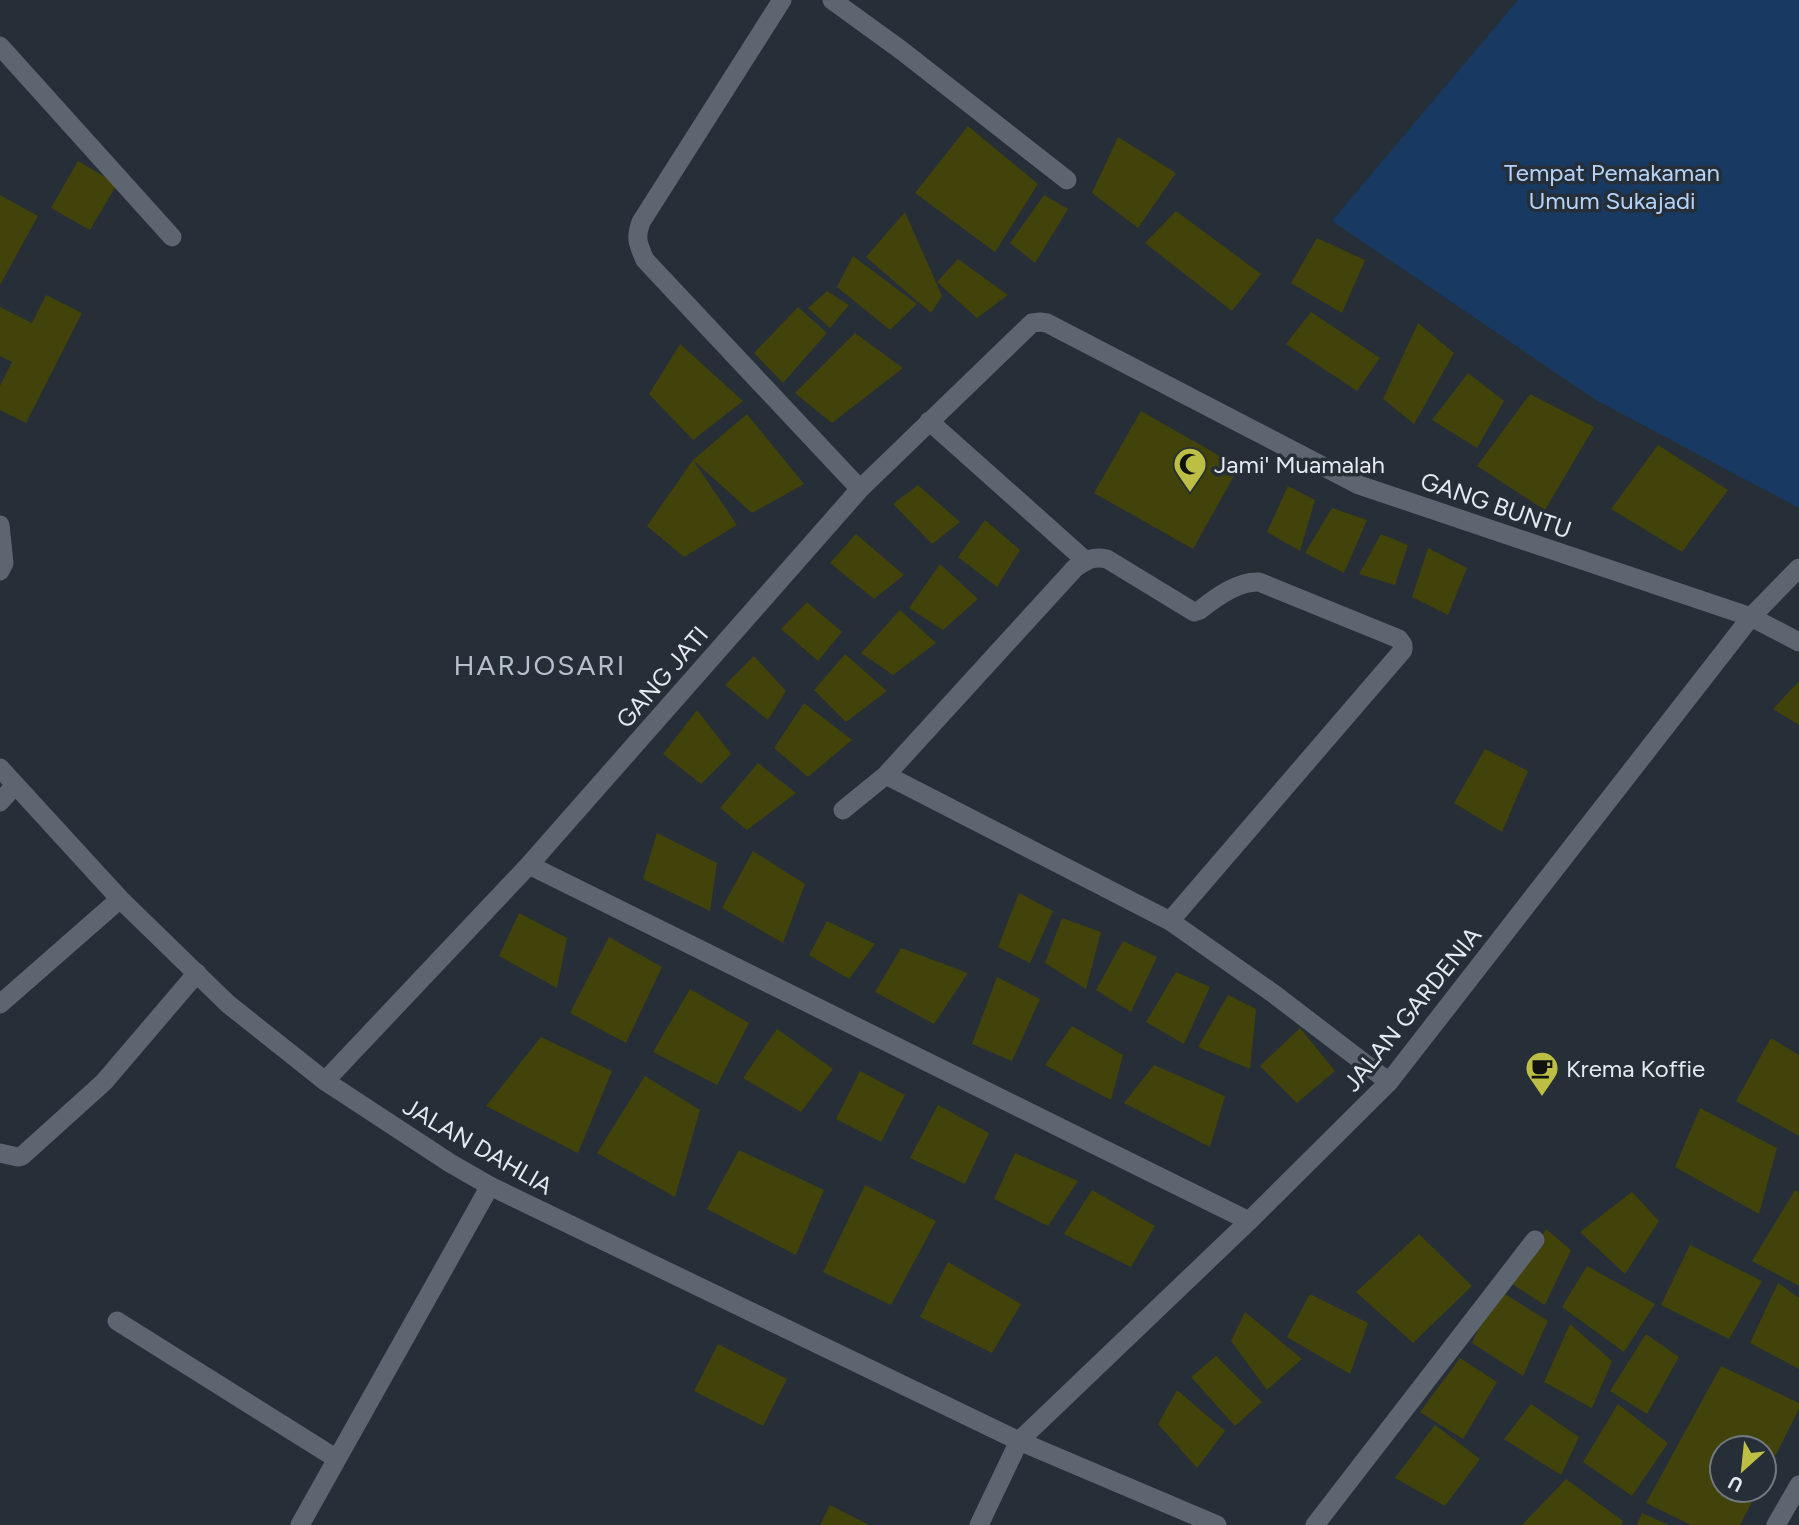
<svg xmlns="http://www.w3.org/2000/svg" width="1799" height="1525" font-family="Figtree,sans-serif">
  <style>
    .green { fill: #183a62 }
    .building { fill: #41430a }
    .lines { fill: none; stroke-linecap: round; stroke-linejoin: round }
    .service { stroke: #5d6670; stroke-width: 19 }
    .minor { stroke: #5d6670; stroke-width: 19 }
    .tertiary { stroke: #5d6670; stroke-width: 19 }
    .secondary { stroke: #5d6670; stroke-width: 19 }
    .labels { text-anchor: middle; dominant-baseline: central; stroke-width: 7; stroke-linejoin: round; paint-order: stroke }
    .park-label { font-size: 24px; fill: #b6d4fa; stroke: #262e37 }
    .poi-label { font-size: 24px; fill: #e5eaf0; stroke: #262e37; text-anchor: start }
    .street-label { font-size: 24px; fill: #e5eaf0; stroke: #262e37 }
    .quarter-label { font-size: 28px; letter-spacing: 2px; fill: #b6c0cc; stroke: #262e37 }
  </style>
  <rect width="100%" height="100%" fill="#262e37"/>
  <path class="green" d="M 1518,0 L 1799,0 L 1799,508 L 1596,400 L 1332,221 Z"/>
  <path class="building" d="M 968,126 L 1038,184 L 995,252 L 915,193 Z
    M 1118,137 L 1176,173 L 1138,228 L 1092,193 Z
    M 78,161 L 117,184 L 90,230 L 51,208 Z
    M 0,195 L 38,216 L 0,285 Z
    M 1044,195 L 1068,209 L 1035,263 L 1010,243 Z
    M 1176,211 L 1261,274 L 1232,311 L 1145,243 Z
    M 905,212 L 942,296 L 931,313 L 866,257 Z
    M 1317,238 L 1365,260 L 1342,313 L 1291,283 Z
    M 853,256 L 917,304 L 890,330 L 837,287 Z
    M 958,259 L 1008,295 L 977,318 L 937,282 Z
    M 827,291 L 849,305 L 830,328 L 808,308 Z
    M 46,295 L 82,313 L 26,423 L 0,410 L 0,386 L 12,362 L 0,356 L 0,307 L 32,323 Z
    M 798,307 L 827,333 L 783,383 L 754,353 Z
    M 1311,312 L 1380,358 L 1357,391 L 1286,344 Z
    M 1418,323 L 1454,353 L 1414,424 L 1383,399 Z
    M 855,333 L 903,368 L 832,423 L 795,393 Z
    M 680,344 L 743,401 L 693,440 L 649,394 Z
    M 1468,373 L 1504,401 L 1477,448 L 1432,420 Z
    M 1530,394 L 1594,427 L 1545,510 L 1477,466 Z
    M 1141,411 L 1239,467 L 1193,549 L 1094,493 Z
    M 747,414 L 804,484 L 752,513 L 693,460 Z
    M 1658,445 L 1728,490 L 1682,552 L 1611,509 Z
    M 693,460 L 737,525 L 684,557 L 647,526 Z
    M 918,485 L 960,522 L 932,544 L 893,504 Z
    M 1288,486 L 1315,500 L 1300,551 L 1267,532 Z
    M 1332,508 L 1367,520 L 1344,573 L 1305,553 Z
    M 985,520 L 1020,550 L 997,587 L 958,557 Z
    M 856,534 L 904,575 L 874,599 L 830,563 Z
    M 1381,534 L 1408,545 L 1395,585 L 1359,574 Z
    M 1428,548 L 1467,568 L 1448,615 L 1412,597 Z
    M 940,564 L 978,599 L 943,630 L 909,608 Z
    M 807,602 L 842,632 L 818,661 L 781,629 Z
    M 900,610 L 936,643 L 893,675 L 861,653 Z
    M 845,654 L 887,691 L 846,722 L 814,690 Z
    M 754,656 L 786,691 L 768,720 L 725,685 Z
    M 1799,681 L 1799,725 L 1773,709 Z
    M 804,703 L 852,740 L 808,777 L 774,748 Z
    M 697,710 L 731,754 L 701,784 L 663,754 Z
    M 1485,749 L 1528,771 L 1502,832 L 1454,803 Z
    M 758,763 L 796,793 L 747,830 L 720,808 Z
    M 657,833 L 717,863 L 710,911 L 643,879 Z
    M 753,851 L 805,884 L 783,943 L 722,908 Z
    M 1019,893 L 1053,911 L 1030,963 L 998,947 Z
    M 519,913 L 567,938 L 557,988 L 499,956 Z
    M 1062,918 L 1101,932 L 1086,989 L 1045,963 Z
    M 827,921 L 875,944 L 849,979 L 809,955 Z
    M 609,937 L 662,967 L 626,1043 L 570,1013 Z
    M 1123,941 L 1157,957 L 1131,1012 L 1096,990 Z
    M 901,948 L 968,973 L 934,1024 L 875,992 Z
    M 1176,972 L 1210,987 L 1184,1044 L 1146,1022 Z
    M 997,977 L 1040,999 L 1012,1061 L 972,1044 Z
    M 690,989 L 749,1023 L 717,1085 L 653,1052 Z
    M 1228,995 L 1256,1009 L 1250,1069 L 1198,1047 Z
    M 1072,1026 L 1123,1055 L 1111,1100 L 1045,1065 Z
    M 1300,1028 L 1335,1071 L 1297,1103 L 1260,1066 Z
    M 777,1029 L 833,1069 L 801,1112 L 743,1078 Z
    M 541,1037 L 612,1071 L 578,1153 L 486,1106 Z
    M 1771,1038 L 1799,1055 L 1799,1136 L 1736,1101 Z
    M 1154,1065 L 1225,1096 L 1210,1147 L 1124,1103 Z
    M 860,1071 L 905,1095 L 881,1142 L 836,1119 Z
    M 645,1076 L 700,1110 L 675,1197 L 597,1153 Z
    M 938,1105 L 989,1133 L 965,1184 L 910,1158 Z
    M 1700,1108 L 1777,1148 L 1759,1214 L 1675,1167 Z
    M 739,1150 L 824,1190 L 796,1255 L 707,1209 Z
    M 1015,1153 L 1078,1181 L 1048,1226 L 994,1199 Z
    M 865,1185 L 936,1221 L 891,1305 L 823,1272 Z
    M 1092,1190 L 1155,1226 L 1131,1267 L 1064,1234 Z
    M 1795,1190 L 1799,1192 L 1799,1286 L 1752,1261 Z
    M 1632,1192 L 1659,1221 L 1625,1274 L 1580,1232 Z
    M 1546,1229 L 1571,1250 L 1545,1305 L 1512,1284 Z
    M 1419,1234 L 1472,1286 L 1413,1343 L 1356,1292 Z
    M 1690,1245 L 1762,1281 L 1729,1339 L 1661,1305 Z
    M 948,1262 L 1021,1304 L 992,1353 L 920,1317 Z
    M 1587,1266 L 1655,1304 L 1624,1352 L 1562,1307 Z
    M 1778,1283 L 1799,1298 L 1799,1369 L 1750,1343 Z
    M 1497,1289 L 1548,1321 L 1523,1376 L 1472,1343 Z
    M 1310,1294 L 1368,1323 L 1350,1374 L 1287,1337 Z
    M 1245,1312 L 1302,1359 L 1267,1390 L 1231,1341 Z
    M 1570,1324 L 1612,1361 L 1592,1408 L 1544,1382 Z
    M 1646,1334 L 1679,1357 L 1647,1414 L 1610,1391 Z
    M 718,1344 L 787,1379 L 763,1426 L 694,1391 Z
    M 1216,1356 L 1262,1402 L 1235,1426 L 1191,1377 Z
    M 1460,1358 L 1497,1382 L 1463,1439 L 1420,1412 Z
    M 1721,1366 L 1799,1403 L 1799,1409 L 1764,1478 L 1764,1448 L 1722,1448 L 1722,1490 L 1758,1490 L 1740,1525 L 1691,1525 L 1646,1503 Z
    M 1177,1390 L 1225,1431 L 1197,1468 L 1158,1424 Z
    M 1531,1404 L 1579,1437 L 1561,1475 L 1504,1439 Z
    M 1618,1404 L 1668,1443 L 1632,1496 L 1583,1462 Z
    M 1435,1425 L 1480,1459 L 1445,1506 L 1395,1478 Z
    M 1566,1479 L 1623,1521 L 1621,1525 L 1522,1525 Z
    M 830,1505 L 869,1525 L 820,1525 Z
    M 1642,1513 L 1669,1525 L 1637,1525 Z"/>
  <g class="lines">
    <path class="service" d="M 0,802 L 15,785
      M 0,1004 L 120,899"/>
    <path class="minor" d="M 782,0 L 641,222 C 635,238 638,244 645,260 L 860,489
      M 832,0 L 901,50 L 1067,180
      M 0,46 L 172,237
      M 929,421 L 1086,561
      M 0,525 L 4,563 L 0,571
      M 886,775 L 1170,921 L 1274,994 L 1389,1082
      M 843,810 L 886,775 L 1075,568 C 1087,560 1092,556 1107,559 L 1194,612 L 1200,610 C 1216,597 1238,581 1259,582 L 1399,639 L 1403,645 L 1403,650 L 1170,921
      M 529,865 L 1249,1221
      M 325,1081 L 529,865 L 860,489 L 1032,323 L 1040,322 L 1047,323 L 1359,485 L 1751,617 L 1799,642
      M 0,1153 L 18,1157 L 22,1156 L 104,1082 L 197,973
      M 117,1321 L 337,1459
      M 300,1525 L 490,1186
      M 1315,1525 L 1535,1240
      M 1776,1525 L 1799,1485"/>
    <path class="tertiary" d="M 979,1525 L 1019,1441"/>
    <path class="secondary" d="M 0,768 L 120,899 L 228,1004 L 325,1081 L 450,1163 L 490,1186 L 1019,1441 L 1217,1525
      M 1019,1441 L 1249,1221 L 1389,1082 L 1751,617 L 1799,568"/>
  </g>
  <defs>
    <symbol id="mosque-pin" viewBox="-11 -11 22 30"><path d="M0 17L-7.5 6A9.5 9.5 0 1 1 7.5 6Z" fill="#bcbf44" stroke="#262e37"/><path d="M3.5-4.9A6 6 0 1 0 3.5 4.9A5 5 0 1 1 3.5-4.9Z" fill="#111"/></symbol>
    <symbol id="cafe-pin" viewBox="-11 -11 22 30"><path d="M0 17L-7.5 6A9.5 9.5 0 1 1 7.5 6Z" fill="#bcbf44" stroke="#262e37"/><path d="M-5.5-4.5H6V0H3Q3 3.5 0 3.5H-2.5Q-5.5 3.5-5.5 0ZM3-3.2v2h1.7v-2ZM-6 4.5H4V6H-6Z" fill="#111"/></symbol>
  </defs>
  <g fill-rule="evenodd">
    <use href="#mosque-pin" x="1171" y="445" width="38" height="52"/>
    <use href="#cafe-pin" x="1523" y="1049" width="38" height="52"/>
  </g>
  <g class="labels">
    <g class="park-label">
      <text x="1612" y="172">Tempat Pemakaman<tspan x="1612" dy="28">Umum Sukajadi</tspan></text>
    </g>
    <g class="poi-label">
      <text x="1214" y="464">Jami' Muamalah</text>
      <text x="1566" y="1068">Krema Koffie</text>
    </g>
    <g class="street-label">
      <text transform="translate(1496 505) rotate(19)">GANG BUNTU</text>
      <text transform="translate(662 677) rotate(-49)">GANG JATI</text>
      <text transform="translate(1412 1009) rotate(-51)">JALAN GARDENIA</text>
      <text transform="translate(478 1146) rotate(30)">JALAN DAHLIA</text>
    </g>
    <g class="quarter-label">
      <text x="540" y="665">HARJOSARI</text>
    </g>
  </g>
  <g transform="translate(1743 1469) rotate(207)"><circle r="33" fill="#262e37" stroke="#727981" stroke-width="2"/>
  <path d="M0-5L12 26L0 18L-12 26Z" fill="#bcbf44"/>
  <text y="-10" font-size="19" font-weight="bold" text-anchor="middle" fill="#e5eaf0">U</text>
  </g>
</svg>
